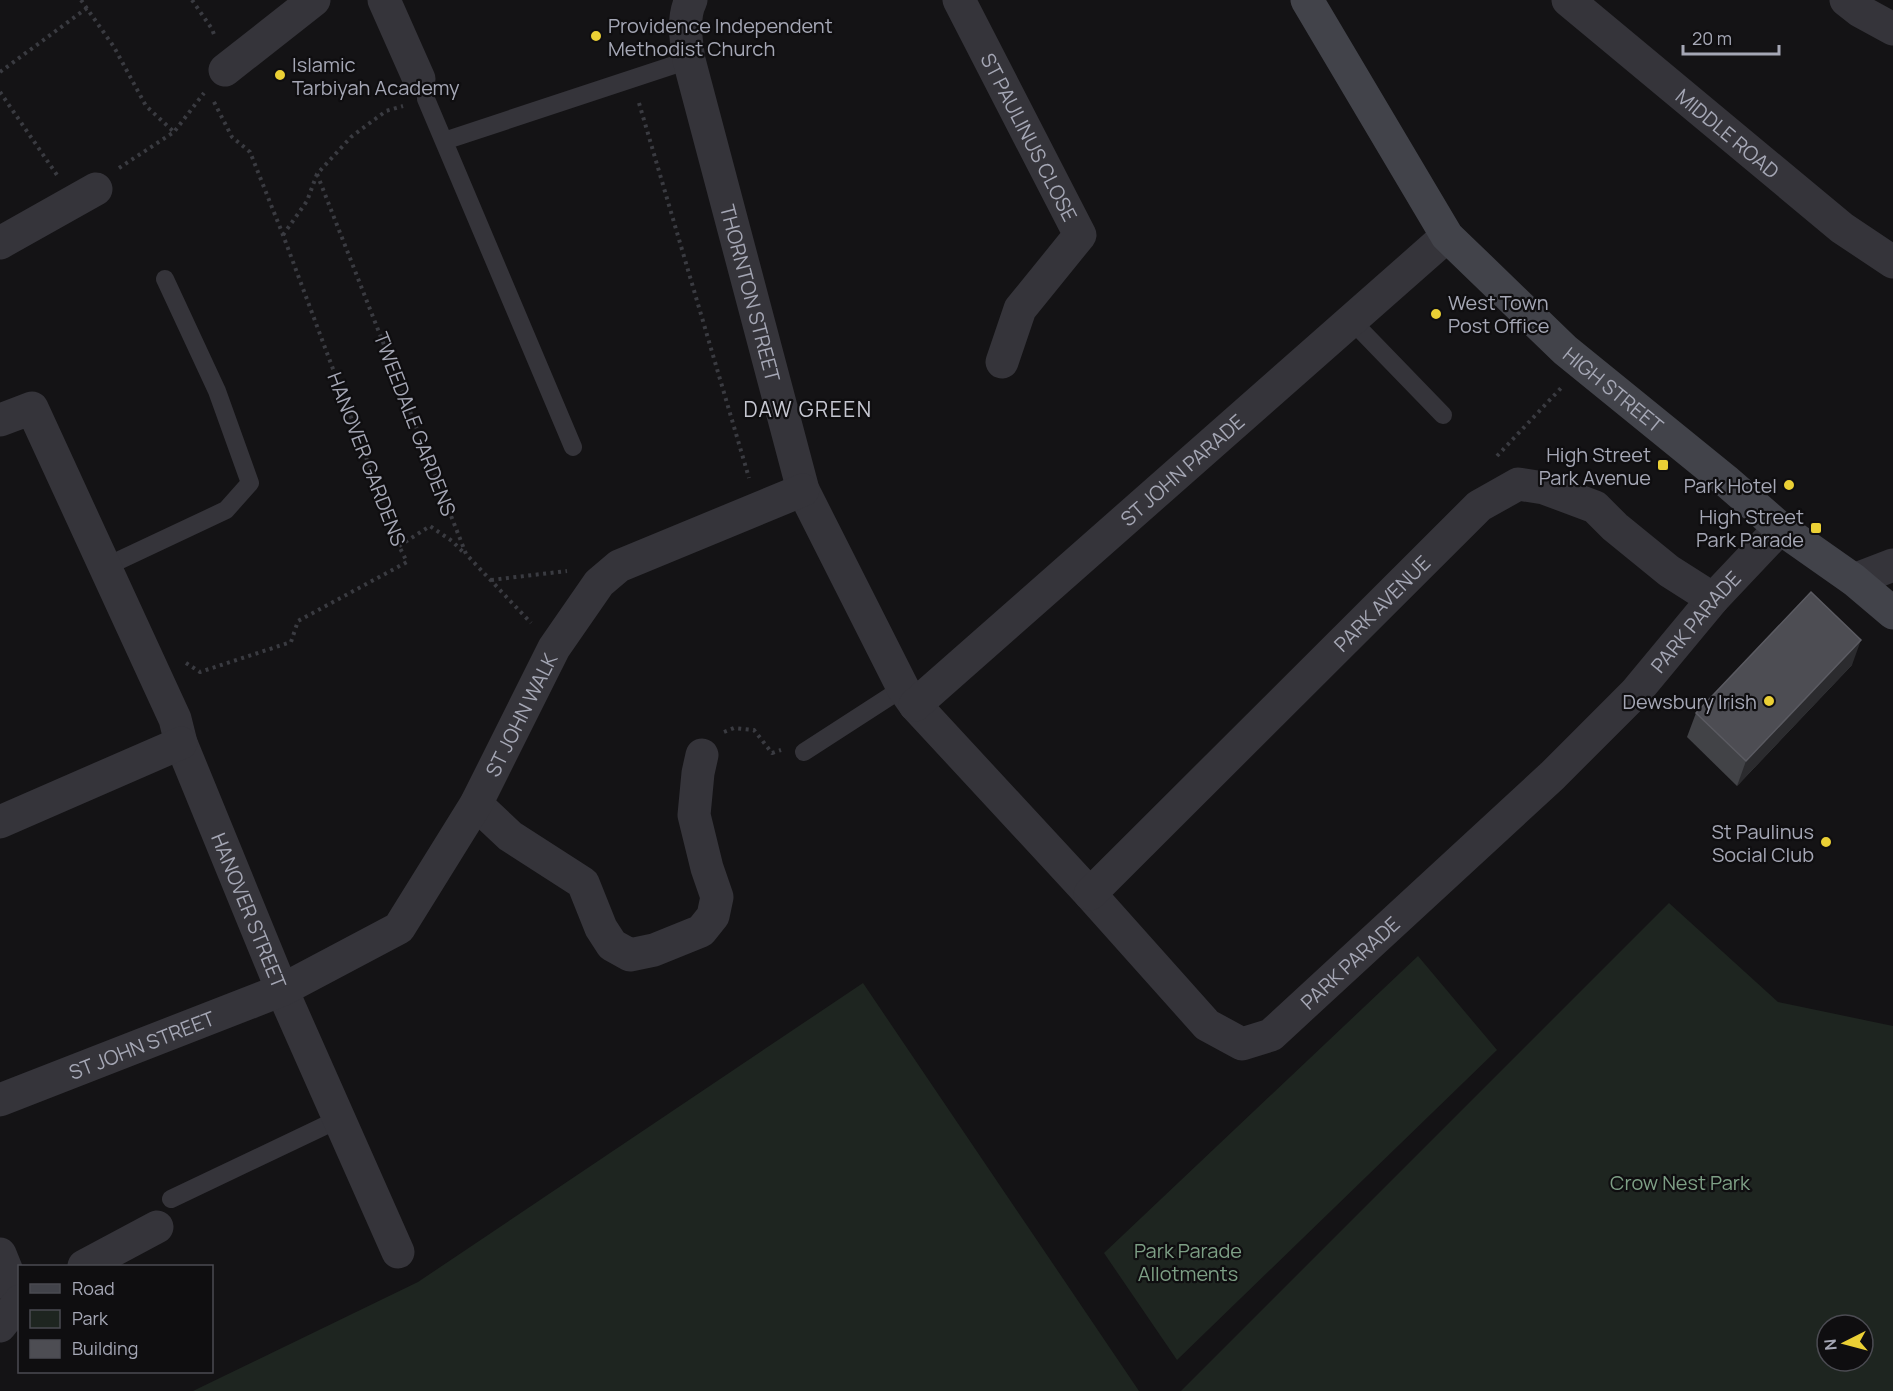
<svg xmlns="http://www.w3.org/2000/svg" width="1893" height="1391" font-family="Manrope,sans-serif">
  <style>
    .green { fill: #1e2520; fill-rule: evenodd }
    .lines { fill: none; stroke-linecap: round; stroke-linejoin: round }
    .path { stroke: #3a3b41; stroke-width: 4; stroke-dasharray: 3 4.5; stroke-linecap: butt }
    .lane { stroke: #35343a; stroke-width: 18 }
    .street { stroke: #35343a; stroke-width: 33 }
    .secondary { stroke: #42434a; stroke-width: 33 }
    .wall { fill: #424347 }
    .shaded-wall { fill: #2b2b2e }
    .building { fill: #4d4d53; stroke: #5b5b62; stroke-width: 1.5 }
    .poi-dot { fill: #ebd035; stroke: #0f0e10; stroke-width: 2 }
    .labels { text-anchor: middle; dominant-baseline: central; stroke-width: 4.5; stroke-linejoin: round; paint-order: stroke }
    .poi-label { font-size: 20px; fill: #a5a7b5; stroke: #0f0e10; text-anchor: end }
    .street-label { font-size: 20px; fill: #a5a7b5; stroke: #0f0e10 }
    .park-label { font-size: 20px; fill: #7d9f85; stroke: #0f0e10 }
    .neighbourhood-label { font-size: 21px; letter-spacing: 1.5px; fill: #c6c7d1; stroke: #0f0e10 }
  </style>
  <rect width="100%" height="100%" fill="#141315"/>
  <path class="green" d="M 1669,903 L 1778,1002 L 1893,1026 L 1893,1391 L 1181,1391 ZM 1827,1325 L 1863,1325 L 1863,1361 L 1827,1361 Z
    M 1418,956 L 1497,1050 L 1177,1360 L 1104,1253 Z
    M 863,983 L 1139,1391 L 193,1391 L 418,1282 Z"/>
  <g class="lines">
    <path class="path" d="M 81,0 L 114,47 L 146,106 L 174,132
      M 192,0 L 212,29 L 215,37
      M 0,72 L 87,8
      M 0,92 L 57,175
      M 639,103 L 749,478
      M 119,168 L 174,132 L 204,93
      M 317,174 L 466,554 L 531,623
      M 283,235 L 307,201 L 317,174 L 351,137 L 386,111 L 403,106
      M 1497,456 L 1562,387
      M 399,546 L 430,526 L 452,541 L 464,553
      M 491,580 L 567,571
      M 186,663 L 200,672 L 291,642 L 298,621 L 407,562 L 399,546 L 283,235 L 250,152 L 232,137 L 213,100
      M 724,732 L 734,728 L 754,730 L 772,753 L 781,750"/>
    <path class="lane" d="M 426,99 L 573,447
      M 444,141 L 689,60
      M 1351,320 L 1443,415
      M 105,567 L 226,510 L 250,483 L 217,391 L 165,279
      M 804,752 L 903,688
      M 171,1199 L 339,1119"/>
    <g class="street">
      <path d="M 384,0 L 419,79"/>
      <path id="s1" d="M 691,0 C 682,18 686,40 689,60 L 803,490 L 903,688 L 915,705 L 1090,894 L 1207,1025 L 1242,1044 L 1271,1035 L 1552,776 L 1635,693 L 1713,599 L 1780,528"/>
      <path id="s2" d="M 959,0 L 1080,235 L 1020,309 L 1002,362"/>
      <path id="s3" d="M 1568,0 L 1842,228 L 1893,262"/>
      <path d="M 1846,0 L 1860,11 L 1893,29"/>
      <path d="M 225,70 L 314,0"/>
      <path d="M 0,243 L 96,189"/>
      <path id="s4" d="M 0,420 L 32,408 L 175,719 L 181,743 L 282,990 L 398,1252"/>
      <path d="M 1854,580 L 1893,565"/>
      <path id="s5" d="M 915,705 L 1447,236"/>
      <path d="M 476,804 L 510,836 L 583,883 L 601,928 L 612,945 L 630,955 L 654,950 L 701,931 L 713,916 L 717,897 L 707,868 L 694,815 L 698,773 L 702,755"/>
      <path d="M 0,822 L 181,743"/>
      <path id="s6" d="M 1090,894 L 1479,506 L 1518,484 L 1544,488 L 1595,507 L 1615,527 L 1669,571 L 1713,599"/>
      <path id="s7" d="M 0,1100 L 282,990 L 399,928 L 476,804 L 554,648 L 599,583 L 619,566 L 803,490"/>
      <path d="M 0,1254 L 19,1301"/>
      <path d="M 84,1266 L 157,1227"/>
      <path d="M 0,1326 L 20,1301"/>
    </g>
    <path class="secondary" id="s8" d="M 1307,0 L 1447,236 L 1565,350 L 1725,480 L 1780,528 L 1854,580 L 1893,613"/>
  </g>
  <path class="wall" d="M 1852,665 L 1737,786 L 1687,737 L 1696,713 Z"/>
  <path class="shaded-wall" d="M 1861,640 L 1852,665 L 1737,786 L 1746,761 Z"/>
  <path class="building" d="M 1811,592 L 1861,640 L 1746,761 L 1696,713 Z"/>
  <g class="poi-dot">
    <circle cx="596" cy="36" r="6"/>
    <circle cx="280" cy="75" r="6"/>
    <circle cx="1436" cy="314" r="6"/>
    <rect x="1657" y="459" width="12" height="12" rx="3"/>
    <circle cx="1789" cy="485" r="6"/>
    <rect x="1810" y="522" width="12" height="12" rx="3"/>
    <circle cx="1769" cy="701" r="6"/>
    <circle cx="1826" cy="842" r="6"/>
  </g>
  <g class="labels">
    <g class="poi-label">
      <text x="608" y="25" text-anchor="start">Providence Independent<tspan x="608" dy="23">Methodist Church</tspan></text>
      <text x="292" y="64" text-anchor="start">Islamic<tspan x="292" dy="23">Tarbiyah Academy</tspan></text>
      <text x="1448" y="302" text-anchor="start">West Town<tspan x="1448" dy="23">Post Office</tspan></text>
      <text x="1651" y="454">High Street<tspan x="1651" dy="23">Park Avenue</tspan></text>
      <text x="1777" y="485">Park Hotel</text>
      <text x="1804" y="516">High Street<tspan x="1804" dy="23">Park Parade</tspan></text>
      <text x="1757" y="701">Dewsbury Irish</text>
      <text x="1814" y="831">St Paulinus<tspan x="1814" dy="23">Social Club</tspan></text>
    </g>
    <g class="street-label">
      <text stroke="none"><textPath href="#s3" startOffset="208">MIDDLE ROAD</textPath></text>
      <text stroke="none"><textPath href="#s2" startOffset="154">ST PAULINUS CLOSE</textPath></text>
      <text stroke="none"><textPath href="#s1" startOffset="302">THORNTON STREET</textPath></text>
      <text stroke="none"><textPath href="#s8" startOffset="501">HIGH STREET</textPath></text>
      <text transform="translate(415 424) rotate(69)">TWEEDALE GARDENS</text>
      <text transform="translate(367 459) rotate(69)">HANOVER GARDENS</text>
      <text stroke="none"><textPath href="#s5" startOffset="356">ST JOHN PARADE</textPath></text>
      <text stroke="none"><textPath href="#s6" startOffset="412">PARK AVENUE</textPath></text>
      <text stroke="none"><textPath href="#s1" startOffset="1845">PARK PARADE</textPath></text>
      <text stroke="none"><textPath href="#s7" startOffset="681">ST JOHN WALK</textPath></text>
      <text stroke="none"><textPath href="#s4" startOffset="582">HANOVER STREET</textPath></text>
      <text stroke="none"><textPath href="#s1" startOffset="1359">PARK PARADE</textPath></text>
      <text stroke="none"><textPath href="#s7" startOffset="152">ST JOHN STREET</textPath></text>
    </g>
    <g class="park-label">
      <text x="1680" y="1182">Crow Nest Park</text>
      <text x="1188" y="1250">Park Parade<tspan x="1188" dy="23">Allotments</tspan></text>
    </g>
    <g class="neighbourhood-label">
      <text x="808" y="409">DAW GREEN</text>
    </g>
  </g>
  <rect x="18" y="1265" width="195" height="108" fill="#0f0e10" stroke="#4b4b52" stroke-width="1.5"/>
  <rect x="30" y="1284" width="30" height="9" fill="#42434a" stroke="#4b4b52" stroke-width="1.5"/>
  <text x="72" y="1295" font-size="18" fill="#a5a7b5">Road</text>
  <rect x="30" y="1310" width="30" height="18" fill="#1e2520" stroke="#4b4b52" stroke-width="1.5"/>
  <text x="72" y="1325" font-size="18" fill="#a5a7b5">Park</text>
  <rect x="30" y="1340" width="30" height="18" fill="#4d4d53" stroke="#4b4b52" stroke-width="1.5"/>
  <text x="72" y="1355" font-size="18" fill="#a5a7b5">Building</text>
  <g transform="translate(1845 1343) rotate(264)"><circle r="28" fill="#0f0e10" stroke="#4b4b52" stroke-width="1.5"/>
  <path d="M0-4.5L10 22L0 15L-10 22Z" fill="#ebd035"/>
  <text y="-9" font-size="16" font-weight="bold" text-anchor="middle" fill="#a5a7b5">N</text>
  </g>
  <path d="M1683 45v9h96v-9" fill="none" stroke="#a5a7b5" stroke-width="3"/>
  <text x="1692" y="45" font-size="18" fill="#a5a7b5" stroke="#0f0e10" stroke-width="4.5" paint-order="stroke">20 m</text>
</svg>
